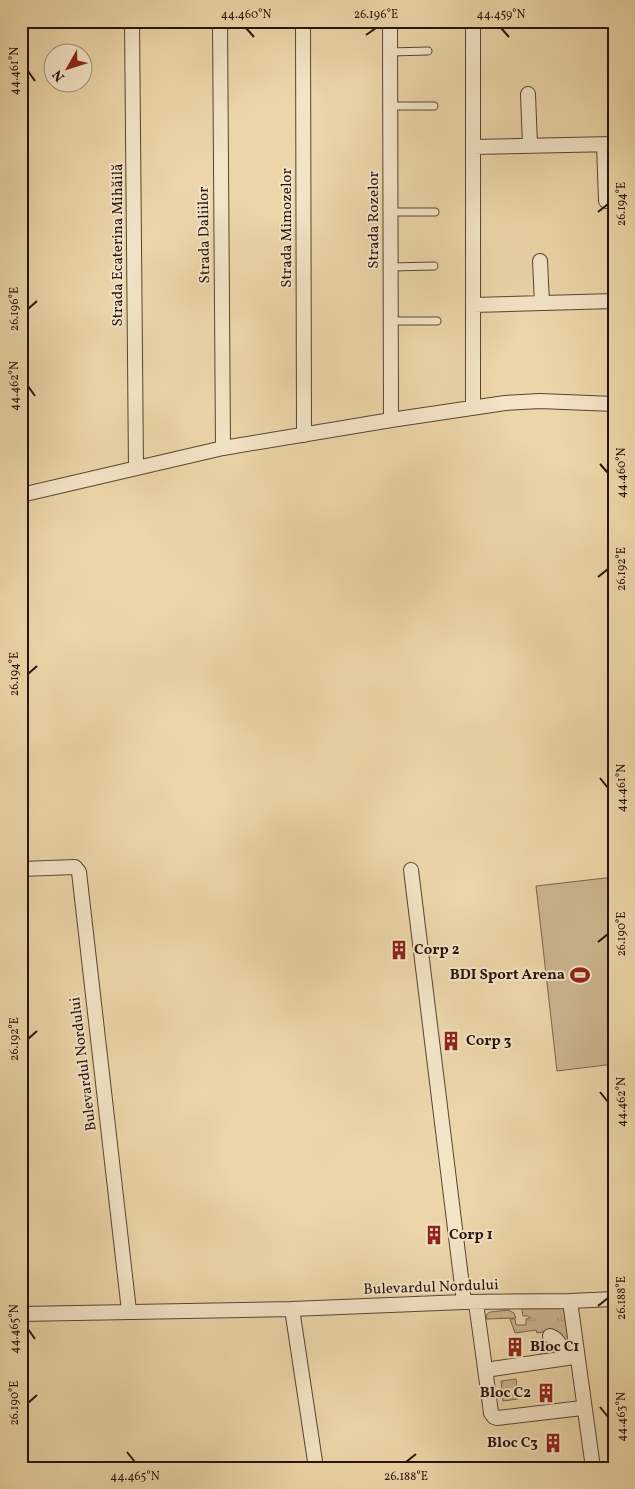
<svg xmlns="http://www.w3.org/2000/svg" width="635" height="1489" font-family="Vollkorn,serif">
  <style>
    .grass { fill: url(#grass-tufts); stroke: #7a644c }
    .park { fill: url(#park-dots); stroke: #7a644c }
    .pitch { fill: #cbb58e; stroke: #7a644c }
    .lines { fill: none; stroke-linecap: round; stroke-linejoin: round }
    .service-casing { stroke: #5a4432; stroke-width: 9 }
    .minor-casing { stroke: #5a4432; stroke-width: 16 }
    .service { stroke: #f3e4c7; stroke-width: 7 }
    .minor { stroke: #f3e4c7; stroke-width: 14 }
    .ticks { fill: none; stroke: #2a130a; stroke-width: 2 }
    .labels { text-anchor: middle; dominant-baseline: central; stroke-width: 4; stroke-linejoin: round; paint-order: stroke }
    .street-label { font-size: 15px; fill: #2a130a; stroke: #f3e4c7 }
    .poi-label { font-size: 15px; font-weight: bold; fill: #2a130a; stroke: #f3e4c7; text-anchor: start }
    .neatline { fill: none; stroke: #2a130a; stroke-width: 2 }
    .ticks-label { font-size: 12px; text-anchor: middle; fill: #2a130a }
  </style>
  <defs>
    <pattern id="grass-tufts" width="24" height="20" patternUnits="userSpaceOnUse" patternTransform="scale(1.25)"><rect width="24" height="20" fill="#cbb58e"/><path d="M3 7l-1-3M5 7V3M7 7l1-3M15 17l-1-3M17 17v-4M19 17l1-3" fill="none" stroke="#ae9b79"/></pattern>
    <pattern id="park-dots" width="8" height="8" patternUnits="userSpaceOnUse" patternTransform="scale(1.25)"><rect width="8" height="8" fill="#cbb58e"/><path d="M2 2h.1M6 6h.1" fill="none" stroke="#ae9b79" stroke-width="1.8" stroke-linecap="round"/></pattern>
  </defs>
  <rect width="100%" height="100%" fill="#ecd6a9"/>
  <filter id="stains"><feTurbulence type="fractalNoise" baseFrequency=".004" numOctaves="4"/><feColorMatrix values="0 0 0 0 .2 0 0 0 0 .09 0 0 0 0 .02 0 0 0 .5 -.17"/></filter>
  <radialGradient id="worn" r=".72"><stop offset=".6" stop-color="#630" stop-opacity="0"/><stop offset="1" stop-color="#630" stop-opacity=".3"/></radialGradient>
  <path class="grass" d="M 524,1308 L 569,1308 L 571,1351 L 568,1351 L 549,1331 L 537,1333 L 536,1330 L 515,1333 L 510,1319 L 515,1319 L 516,1325 L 526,1325 L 526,1319 L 530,1318 L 528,1316 L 523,1316 L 522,1310 Z
    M 508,1310 L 514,1313 L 516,1318 L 486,1319 L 487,1314 L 490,1312 Z
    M 549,1341 L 552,1343 L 558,1354 L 541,1356 L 539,1343 Z"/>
  <path class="park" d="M 516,1379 L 518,1399 L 503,1401 L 501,1381 Z"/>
  <path class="pitch" d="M 614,877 L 614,1064 L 557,1071 L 536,886 Z"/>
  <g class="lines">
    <defs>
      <path id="service" d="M 390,52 L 428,51
        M 390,106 L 434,106
        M 391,212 L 435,212
        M 391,267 L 434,266
        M 391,321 L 437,321"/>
      <path id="minor" d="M 132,21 L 136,468
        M 220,21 L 223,448
        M 303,21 L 304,435
        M 390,21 L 391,420
        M 473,21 L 473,408
        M 528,94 L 530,146
        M 604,145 L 606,201
        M 473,147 L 614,144
        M 540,261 L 542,303
        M 474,305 L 614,301
        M 21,495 L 223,448 L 391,420 L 505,403 L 540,401 L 614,404
        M 21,869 L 75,867 L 79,872 L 129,1311
        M 411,870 L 464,1302
        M 570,1301 L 593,1468
        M 476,1303 L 490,1405 L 491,1413 L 494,1417 L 497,1418 L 582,1408
        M 292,1309 L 316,1468
        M 21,1314 L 292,1309 L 464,1302 L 570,1301 L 614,1299
        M 550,1336 C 560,1339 562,1350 563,1358
        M 485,1370 L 574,1357"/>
    </defs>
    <use href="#service" class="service-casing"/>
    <use href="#minor" class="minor-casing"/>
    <use href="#service" class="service"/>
    <use href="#minor" class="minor"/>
  </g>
  <path class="ticks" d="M 246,28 L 254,37M 501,28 L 509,37M 366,35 L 376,28M 28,71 L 35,81M 598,212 L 608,204M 28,309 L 37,301M 28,386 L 35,396M 600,464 L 608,473M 598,577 L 608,569M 28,674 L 37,666M 600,778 L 608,788M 598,942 L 608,934M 28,1039 L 37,1031M 600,1092 L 608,1102M 598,1306 L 608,1298M 28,1329 L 35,1339M 28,1403 L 37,1395M 600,1407 L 608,1417M 127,1452 L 135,1462M 406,1462 L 416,1454"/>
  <defs>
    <symbol id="building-bare" viewBox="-9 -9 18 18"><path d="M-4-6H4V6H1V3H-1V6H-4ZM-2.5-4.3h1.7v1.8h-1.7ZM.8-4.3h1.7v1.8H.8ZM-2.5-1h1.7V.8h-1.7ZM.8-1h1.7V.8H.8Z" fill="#8f2418" stroke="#f3e4c7" stroke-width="2.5" paint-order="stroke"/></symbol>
    <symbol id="stadium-bare" viewBox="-9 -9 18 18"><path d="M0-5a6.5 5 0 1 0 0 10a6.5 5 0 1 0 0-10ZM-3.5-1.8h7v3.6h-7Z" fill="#8f2418" stroke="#f3e4c7" stroke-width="2.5" paint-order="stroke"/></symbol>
  </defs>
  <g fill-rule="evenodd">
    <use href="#building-bare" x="385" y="936" width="28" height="28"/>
    <use href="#stadium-bare" x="566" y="961" width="28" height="28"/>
    <use href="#building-bare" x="437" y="1027" width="28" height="28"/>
    <use href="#building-bare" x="420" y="1221" width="28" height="28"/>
    <use href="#building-bare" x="501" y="1333" width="28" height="28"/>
    <use href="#building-bare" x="532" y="1379" width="28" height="28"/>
    <use href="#building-bare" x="539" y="1429" width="28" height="28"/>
  </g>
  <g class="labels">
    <g class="street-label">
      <text transform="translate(374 220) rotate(-90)">Strada Rozelor</text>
      <text transform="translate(287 228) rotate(-90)">Strada Mimozelor</text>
      <text transform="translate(205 235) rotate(-91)">Strada Daliilor</text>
      <text transform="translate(118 245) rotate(-90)">Strada Ecaterina Mihăilă</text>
      <text transform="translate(84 1064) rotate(-97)">Bulevardul Nordului</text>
      <text transform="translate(431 1288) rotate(-2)">Bulevardul Nordului</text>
    </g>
    <g class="poi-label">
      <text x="414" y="950">Corp 2</text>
      <text x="565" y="975" text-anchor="end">BDI Sport Arena</text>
      <text x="466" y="1041">Corp 3</text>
      <text x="449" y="1235">Corp 1</text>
      <text x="530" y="1347">Bloc C1</text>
      <text x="531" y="1393" text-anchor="end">Bloc C2</text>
      <text x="538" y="1443" text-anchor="end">Bloc C3</text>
    </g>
  </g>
  <rect width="635" height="1489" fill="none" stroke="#ecd6a9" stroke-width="55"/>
  <g transform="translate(68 68) rotate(231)"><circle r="24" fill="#f3e4c7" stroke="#a3907b"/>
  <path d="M0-4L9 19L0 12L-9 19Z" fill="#8f2418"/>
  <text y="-8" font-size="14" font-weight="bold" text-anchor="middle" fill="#2a130a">N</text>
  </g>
  <rect x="28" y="28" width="580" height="1434" class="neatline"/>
  <g class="ticks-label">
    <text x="246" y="18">44.460°N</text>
    <text x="376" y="18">26.196°E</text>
    <text x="501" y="18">44.459°N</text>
    <text transform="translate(14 71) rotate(-90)" y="4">44.461°N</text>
    <text transform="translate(621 204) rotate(-90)" y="4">26.194°E</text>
    <text transform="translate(14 309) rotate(-90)" y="4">26.196°E</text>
    <text transform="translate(14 386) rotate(-90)" y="4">44.462°N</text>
    <text transform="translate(621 473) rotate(-90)" y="4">44.460°N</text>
    <text transform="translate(621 569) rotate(-90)" y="4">26.192°E</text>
    <text transform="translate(14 674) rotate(-90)" y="4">26.194°E</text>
    <text transform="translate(621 788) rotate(-90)" y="4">44.461°N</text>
    <text transform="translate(621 934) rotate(-90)" y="4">26.190°E</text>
    <text transform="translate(14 1039) rotate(-90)" y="4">26.192°E</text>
    <text transform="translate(621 1102) rotate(-90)" y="4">44.462°N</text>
    <text transform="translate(621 1298) rotate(-90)" y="4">26.188°E</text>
    <text transform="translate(14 1329) rotate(-90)" y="4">44.465°N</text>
    <text transform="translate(14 1403) rotate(-90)" y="4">26.190°E</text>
    <text transform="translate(621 1417) rotate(-90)" y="4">44.463°N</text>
    <text x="135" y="1480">44.465°N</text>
    <text x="406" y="1480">26.188°E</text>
  </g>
  <rect width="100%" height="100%" filter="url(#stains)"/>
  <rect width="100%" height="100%" fill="url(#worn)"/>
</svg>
